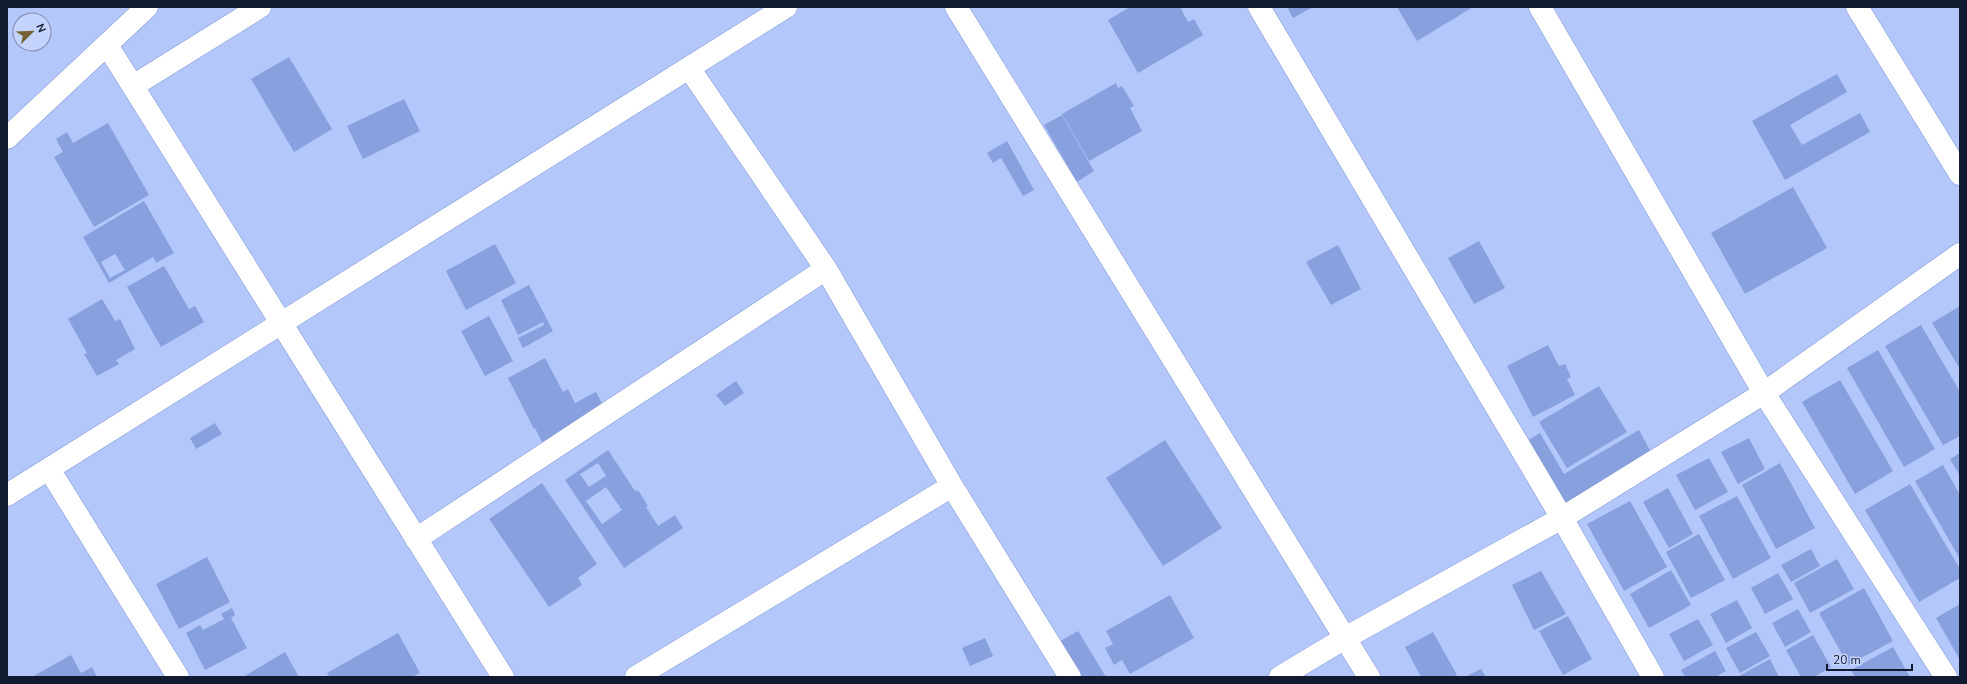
<svg xmlns="http://www.w3.org/2000/svg" width="1967" height="684" font-family="'Nunito Sans',sans-serif">
  <style>
    .building { fill: #89a0de; fill-rule: evenodd }
    .lines { fill: none; stroke-linecap: round; stroke-linejoin: round }
    .minor-casing { stroke: #8097d4; stroke-width: 23 }
    .minor { stroke: #fff; stroke-width: 22 }
  </style>
  <rect width="100%" height="100%" fill="#b3c7fb"/>
  <path class="building" d="M 1130,7 L 1180,7 L 1188,22 L 1194,19 L 1203,35 L 1138,73 L 1108,20 Z
    M 1287,7 L 1313,7 L 1293,18 Z
    M 1397,7 L 1473,7 L 1417,41 Z
    M 289,57 L 332,129 L 294,152 L 251,79 Z
    M 1837,74 L 1847,92 L 1790,125 L 1802,145 L 1860,113 L 1870,132 L 1785,180 L 1752,121 Z
    M 1116,83 L 1118,88 L 1122,86 L 1134,106 L 1130,108 L 1142,131 L 1089,161 L 1062,114 Z
    M 404,99 L 420,131 L 363,159 L 347,126 Z
    M 1062,115 L 1094,171 L 1077,182 L 1044,125 Z
    M 108,123 L 149,195 L 94,227 L 54,157 L 63,152 L 56,139 L 67,132 L 73,143 Z
    M 1007,141 L 1034,190 L 1023,196 L 1001,158 L 993,163 L 987,153 Z
    M 1793,187 L 1827,248 L 1745,294 L 1711,233 Z
    M 144,201 L 174,253 L 156,263 L 153,257 L 109,283 L 83,237 ZM 115,254 L 125,270 L 110,278 L 101,262 Z
    M 1479,241 L 1505,288 L 1474,304 L 1448,258 Z
    M 495,244 L 516,283 L 466,310 L 446,271 Z
    M 1338,245 L 1361,289 L 1331,305 L 1306,262 Z
    M 164,266 L 189,309 L 195,306 L 204,322 L 161,347 L 127,287 Z
    M 529,285 L 553,331 L 523,348 L 518,338 L 544,325 L 543,322 L 518,335 L 501,300 Z
    M 102,299 L 115,321 L 120,319 L 135,349 L 116,360 L 119,364 L 97,376 L 84,354 L 87,353 L 68,319 Z
    M 1960,306 L 1960,369 L 1932,323 Z
    M 489,316 L 513,361 L 485,376 L 461,331 Z
    M 1921,325 L 1960,392 L 1960,436 L 1943,445 L 1885,346 Z
    M 1548,345 L 1559,366 L 1565,364 L 1571,377 L 1567,379 L 1575,395 L 1533,417 L 1507,366 Z
    M 1878,350 L 1935,449 L 1904,467 L 1847,368 Z
    M 545,358 L 563,392 L 568,389 L 575,403 L 596,392 L 608,415 L 545,448 L 535,428 L 534,429 L 508,378 Z
    M 1840,380 L 1893,471 L 1855,494 L 1802,402 Z
    M 736,381 L 744,393 L 725,406 L 716,395 Z
    M 1599,386 L 1627,432 L 1567,468 L 1539,422 Z
    M 215,423 L 222,434 L 196,449 L 190,438 Z
    M 1639,430 L 1651,452 L 1564,504 L 1527,441 L 1540,433 L 1564,474 Z
    M 1749,438 L 1765,469 L 1738,484 L 1721,452 Z
    M 1165,440 L 1222,528 L 1163,566 L 1106,478 Z
    M 608,450 L 635,491 L 638,490 L 648,506 L 646,507 L 658,526 L 675,515 L 683,528 L 624,568 L 565,480 ZM 598,463 L 606,476 L 589,487 L 580,474 ZM 606,487 L 622,510 L 602,524 L 586,501 Z
    M 1960,453 L 1960,476 L 1950,459 Z
    M 1709,458 L 1728,492 L 1695,510 L 1676,475 Z
    M 1780,463 L 1815,528 L 1776,549 L 1742,485 Z
    M 1943,465 L 1960,495 L 1960,559 L 1915,481 Z
    M 542,483 L 597,564 L 578,578 L 582,585 L 549,607 L 489,519 Z
    M 1910,484 L 1960,569 L 1960,578 L 1919,602 L 1865,510 Z
    M 1668,488 L 1693,534 L 1669,548 L 1643,502 Z
    M 1737,496 L 1771,558 L 1733,579 L 1699,516 Z
    M 1630,501 L 1667,567 L 1624,591 L 1587,524 Z
    M 1699,534 L 1725,580 L 1691,598 L 1666,552 Z
    M 1811,549 L 1820,566 L 1791,582 L 1781,565 Z
    M 207,557 L 230,602 L 179,629 L 156,584 Z
    M 1837,559 L 1854,589 L 1810,613 L 1794,583 Z
    M 1671,570 L 1691,605 L 1649,628 L 1630,594 Z
    M 1541,571 L 1566,614 L 1534,630 L 1512,585 Z
    M 1778,573 L 1793,599 L 1765,614 L 1751,588 Z
    M 1864,588 L 1893,641 L 1848,665 L 1819,613 Z
    M 1170,595 L 1194,638 L 1130,674 L 1122,660 L 1114,665 L 1105,648 L 1113,644 L 1106,631 Z
    M 1737,600 L 1752,628 L 1726,643 L 1710,614 Z
    M 1960,604 L 1960,660 L 1936,618 Z
    M 232,608 L 235,615 L 231,618 L 247,648 L 205,670 L 186,633 L 200,625 L 203,630 L 224,619 L 221,614 Z
    M 1798,609 L 1811,632 L 1785,647 L 1772,623 Z
    M 1568,616 L 1592,659 L 1563,675 L 1539,631 Z
    M 1698,619 L 1713,645 L 1684,661 L 1669,634 Z
    M 1078,631 L 1106,677 L 1077,677 L 1057,643 Z
    M 1433,632 L 1457,675 L 1453,677 L 1421,677 L 1405,647 Z
    M 1756,632 L 1770,656 L 1740,673 L 1726,648 Z
    M 398,633 L 420,673 L 412,677 L 330,677 L 327,673 Z
    M 1813,635 L 1831,667 L 1814,677 L 1801,677 L 1786,650 Z
    M 985,638 L 993,656 L 970,666 L 962,648 Z
    M 1893,647 L 1910,677 L 1855,677 L 1851,670 Z
    M 1715,651 L 1726,671 L 1715,677 L 1685,677 L 1681,670 Z
    M 285,652 L 299,677 L 243,677 Z
    M 71,655 L 81,673 L 92,667 L 97,677 L 32,677 Z
    M 1770,659 L 1779,677 L 1740,677 L 1739,676 Z
    M 1481,669 L 1486,677 L 1465,677 Z"/>
  <g class="lines">
    <defs>
      <path id="minor" d="M 956,7 L 1369,677
        M 1259,7 L 1562,518 L 1653,677
        M 1540,7 L 1764,393 L 1946,677
        M 1857,7 L 1960,174
        M 107,45 L 503,677
        M 689,68 L 826,269 L 952,486 L 1070,677
        M 133,86 L 260,7
        M 7,138 L 147,7
        M 49,469 L 178,677
        M 7,495 L 786,7
        M 416,539 L 826,269
        M 636,677 L 952,486
        M 1280,677 L 1345,638 L 1562,518 L 1764,393 L 1960,254"/>
    </defs>
    <use href="#minor" class="minor-casing"/>
    <use href="#minor" class="minor"/>
  </g>
  <rect width="1967" height="684" fill="none" stroke="#121a31" stroke-width="16"/>
  <g transform="translate(32 32) rotate(67)"><circle r="19" fill="#c5d4fc" stroke="#7d8aab"/>
  <path d="M0-3L7 15L0 10L-7 15Z" fill="#766331"/>
  <text y="-6" font-size="11" font-weight="bold" text-anchor="middle" fill="#121a31">N</text>
  </g>
  <path d="M1827 664v6h85v-6" fill="none" stroke="#121a31" stroke-width="2"/>
  <text x="1833" y="664" font-size="12" fill="#121a31" stroke="#c5d4fc" stroke-width="3" paint-order="stroke">20 m</text>
</svg>
